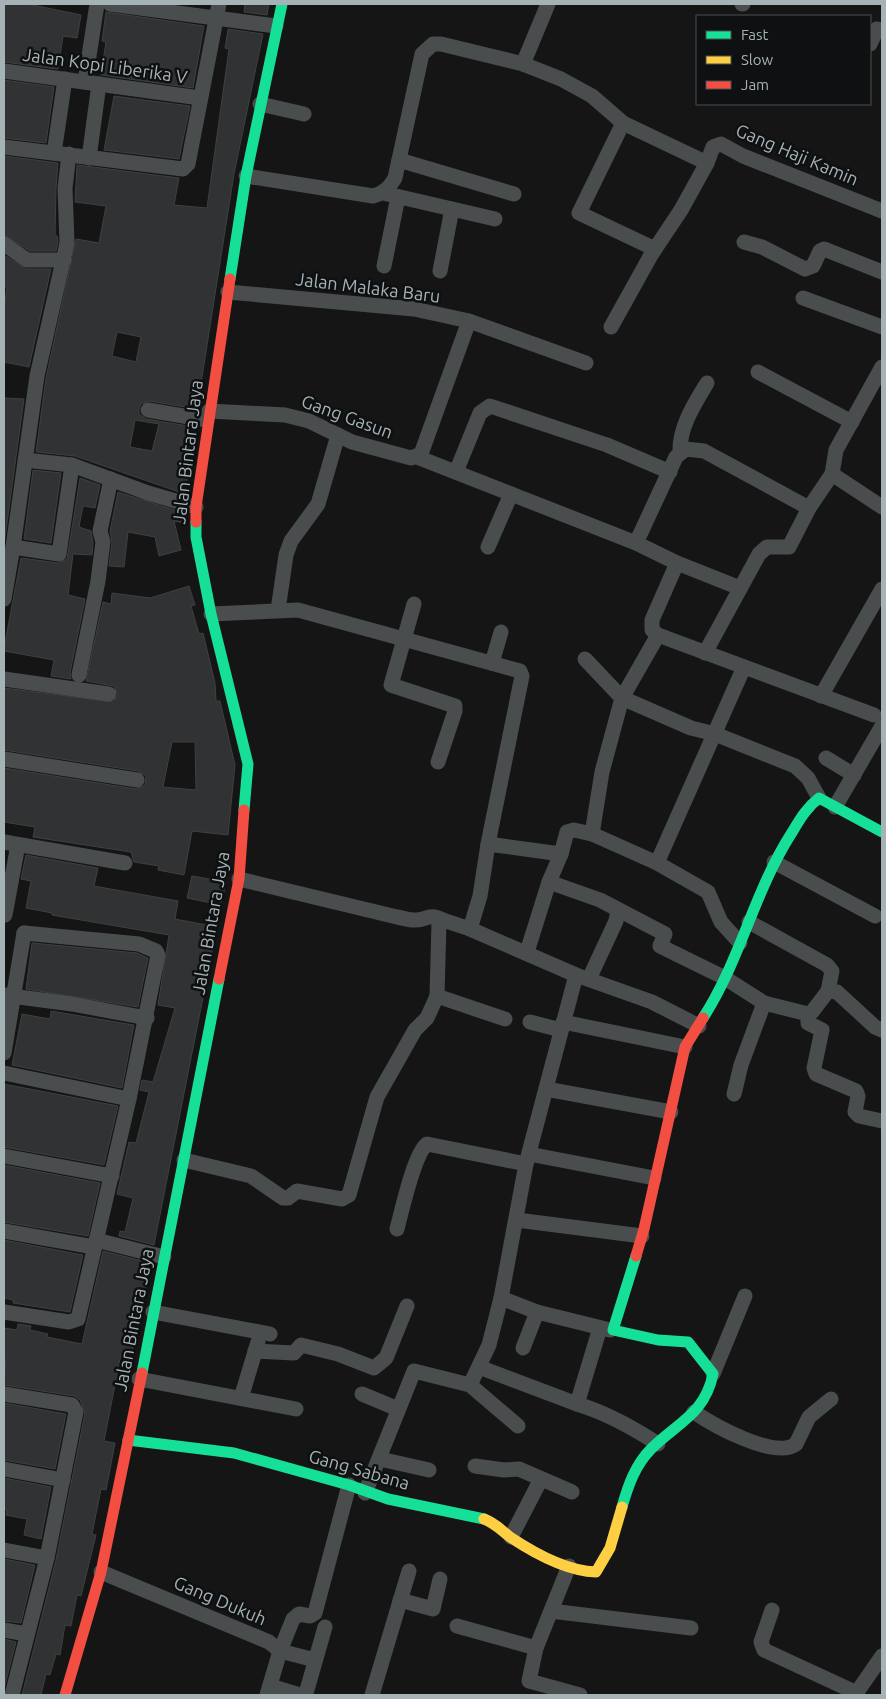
<svg xmlns="http://www.w3.org/2000/svg" width="886" height="1699" viewBox="0 0 886 1699" font-family="Ubuntu,sans-serif">
  <style>
    .building { fill: #313233; stroke: #3d4141; fill-rule: evenodd }
    .lines { fill: none; stroke-linecap: round; stroke-linejoin: round }
    .street { stroke: #494d4e; stroke-width: 15 }
    .fast { stroke: #16e098; stroke-width: 11 }
    .slow { stroke: #ffcf43; stroke-width: 11 }
    .jam { stroke: #f24e42; stroke-width: 11 }
    .labels { text-anchor: middle; stroke-width: 5; stroke-linejoin: round; paint-order: stroke }
    .street-label { font-size: 18px; fill: #a6b3b6; stroke: #0f1011 }
  </style>
  <rect width="100%" height="100%" fill="#151515"/>
  <g class="building">
    <polygon points="4,4 28,4 81,15 77,38 63,36 58,69 4,62"/>
    <polygon points="245,4 269,4 267,15 244,12"/>
    <polygon points="106,12 204,26 193,88 101,75 106,42 102,41"/>
    <path d="M228 29 263 34 234 174 197 409 149 401 141 404 139 409V414L146 419 194 427 185 494 75 456 36 452 46 378 76 239 99 243 106 206 75 202 77 165 179 178 174 205 207 208 229 49 225 48ZM117 332 141 337 136 362 112 356ZM135 420 159 424 152 451 130 447Z"/>
    <polygon points="4,80 54,87 46,143 4,138"/>
    <polygon points="114,96 190,106 179,159 104,150"/>
    <polygon points="4,156 58,163 56,188 55,235 57,236 58,242 56,251 30,251 4,235"/>
    <polygon points="4,255 26,269 51,269 29,367 4,362 4,308 7,287 4,287"/>
    <polygon points="4,398 24,399 4,545"/>
    <polygon points="33,470 61,473 51,543 24,539"/>
    <polygon points="80,478 100,485 95,508 83,506 79,527 91,531 93,543 92,555 73,554 68,595 85,599 70,673 71,679 51,676 54,660 4,651 4,648 21,558 58,563 67,559"/>
    <polygon points="118,492 184,513 184,523 174,521 181,550 159,556 155,537 128,532 124,567 109,566 112,543 110,531"/>
    <path d="M189 586 195 605 191 606 199 634 203 633 215 683 216 701H220L235 765 228 835 192 831 184 875 158 870 159 866 134 862 131 852 33 837 35 827 4 822V768L136 789 145 785 146 776 138 771 4 750V688L113 702 118 695 114 686 86 681 103 602 111 604 112 593 150 598ZM172 742H195L196 790 163 787Z"/>
    <polygon points="26,855 98,868 94,886 178,901 175,919 217,927 154,1245 119,1236 120,1231 125,1232 133,1198 117,1194 129,1142 136,1143 149,1092 140,1090 142,1080 153,1082 175,1008 158,1005 169,935 52,915 52,913 26,908 31,881 21,879"/>
    <polygon points="192,876 226,882 221,905 187,898"/>
    <polygon points="32,943 137,953 148,958 138,1007 26,989"/>
    <polygon points="51,1011 134,1025 122,1088 12,1065 22,1014 50,1019"/>
    <polygon points="4,1084 118,1106 104,1165 4,1147"/>
    <polygon points="4,1165 100,1183 88,1236 4,1222"/>
    <polygon points="4,1240 83,1255 70,1312 13,1303 13,1300 4,1298"/>
    <polygon points="103,1251 151,1263 131,1357 121,1354 104,1441 115,1443 106,1490 101,1489 92,1534 96,1535 81,1596 77,1595 71,1626 65,1625 60,1655 56,1654 50,1675 46,1674 41,1695 22,1695 56,1560 85,1413 80,1400 74,1396 4,1385 6,1357 4,1356 4,1328 17,1330 18,1324 31,1326 30,1330 48,1334 47,1337 82,1344"/>
    <polygon points="4,1403 66,1414 55,1469 4,1460"/>
    <polygon points="4,1478 51,1487 41,1539 24,1535 27,1519 6,1515 7,1510 4,1510"/>
    <polygon points="4,1559 35,1565 21,1623 4,1621"/>
    <polygon points="4,1639 16,1642 4,1689"/>
  </g>
  <g class="lines">
    <g class="street">
      <polyline points="110,4 276,26"/>
      <polyline points="742,4 743,4"/>
      <polyline points="870,44 877,29 882,30"/>
      <polyline points="523,64 548,4"/>
      <polyline points="4,71 200,98"/>
      <polyline points="85,82 97,4"/>
      <polyline points="260,104 304,114"/>
      <polyline points="623,123 579,213 655,249"/>
      <polyline points="4,147 183,169 188,164 219,4"/>
      <polyline points="54,153 65,79"/>
      <polyline points="89,158 99,84"/>
      <polyline points="399,160 514,194"/>
      <path d="M246 176 373 196C384 193 389 188 395 178L422 54 433 44H441L523 64 561 79 592 96 623 123 707 163 713 147 721 144 743 156 882 211"/>
      <polyline points="383,193 495,219"/>
      <polyline points="744,242 762,247 805,269 813,266 820,251 824,249 882,272"/>
      <polyline points="4,244 27,260 64,260"/>
      <polyline points="384,266 398,197"/>
      <polyline points="440,271 452,209"/>
      <polyline points="228,292 414,309 469,321 586,363"/>
      <polyline points="803,298 882,327"/>
      <polyline points="611,327 651,255 681,210 707,163"/>
      <polyline points="882,367 836,450 832,474 882,507"/>
      <polyline points="758,372 852,422"/>
      <polyline points="148,410 207,420"/>
      <polyline points="209,411 285,415 309,421 352,442 411,458 421,454 469,321"/>
      <path d="M680 452C679 427 695 403 707 383"/>
      <polyline points="417,457 636,543 677,563 740,588"/>
      <polyline points="25,460 72,465 148,493 196,507"/>
      <polyline points="456,472 480,413 490,406 607,445 670,472"/>
      <polyline points="636,543 676,457 686,449 704,451 809,508 832,474"/>
      <polyline points="13,547 59,554 72,465"/>
      <polyline points="488,547 511,494"/>
      <polyline points="677,563 652,620 652,630 658,635 874,715"/>
      <polyline points="4,599 13,547 37,376 67,243 65,188 69,154"/>
      <polyline points="414,604 391,685 455,706 455,711 438,762"/>
      <polyline points="278,610 286,555 291,541 318,504 338,435"/>
      <polyline points="211,614 298,610 520,671 522,676 488,844 480,896 470,929 576,975 652,1002 699,1026"/>
      <polyline points="705,653 759,554 767,547 789,547 809,508"/>
      <polyline points="585,659 622,698 658,635"/>
      <polyline points="492,663 501,632"/>
      <polyline points="79,675 98,581 103,542 100,531 111,479"/>
      <polyline points="4,679 109,694"/>
      <polyline points="821,696 882,589"/>
      <polyline points="826,758 854,775"/>
      <polyline points="4,759 137,780"/>
      <polyline points="835,807 882,726"/>
      <polyline points="4,842 125,863"/>
      <polyline points="488,844 561,854"/>
      <polyline points="774,862 875,916"/>
      <polyline points="657,863 744,667"/>
      <path d="M239 879 397 917C403 918 409 920 414 920 427 921 427 912 443 920"/>
      <polyline points="549,882 600,900 665,934 660,946 725,978 764,1003 741,1065 734,1094"/>
      <polyline points="5,915 18,845"/>
      <polyline points="749,922 827,965 832,971 828,991 812,1012 808,1014 764,1003"/>
      <polyline points="740,943 721,922 708,892 657,863 592,834 602,772 622,698 691,728 715,734 795,766 808,778 819,798"/>
      <polyline points="527,952 549,882 561,854 567,832 574,830 592,834"/>
      <polyline points="589,979 616,921 618,910"/>
      <polyline points="828,991 837,992 875,1027 882,1030"/>
      <polyline points="4,995 72,1004 147,1018"/>
      <polyline points="437,996 505,1019"/>
      <polyline points="808,1014 808,1023 822,1030 814,1068 816,1074 856,1091 858,1096 855,1112 859,1116 882,1121"/>
      <polyline points="530,1022 561,1030"/>
      <polyline points="563,1022 685,1047"/>
      <polyline points="4,1053 24,933"/>
      <polyline points="4,1073 129,1099"/>
      <polyline points="546,1089 671,1112"/>
      <polyline points="529,1154 654,1178"/>
      <polyline points="4,1156 112,1176"/>
      <polyline points="184,1160 251,1176 283,1198 288,1198 297,1191 342,1199 349,1195 377,1097 415,1030 427,1018 437,996 439,922 443,920 470,929"/>
      <polyline points="517,1220 642,1236"/>
      <path d="M397 1229C402 1210 414 1154 427 1144L526 1164"/>
      <polyline points="4,1231 94,1247"/>
      <polyline points="96,1240 164,1257"/>
      <polyline points="501,1298 537,1312 610,1330"/>
      <polyline points="4,1312 69,1322 78,1319 129,1099 158,955 156,951 139,944 24,933"/>
      <polyline points="153,1312 270,1334"/>
      <path d="M600 1328 577 1404C607 1413 632 1427 658 1444"/>
      <polyline points="523,1348 537,1312"/>
      <polyline points="255,1351 294,1353 301,1345 338,1354 374,1368 386,1358 407,1306"/>
      <polyline points="479,1367 577,1404"/>
      <polyline points="713,1374 745,1296"/>
      <polyline points="139,1379 296,1409"/>
      <polyline points="470,1385 489,1345 501,1298 526,1164 576,975"/>
      <polyline points="4,1394 72,1405 76,1412 47,1558 12,1695"/>
      <polyline points="362,1394 398,1409"/>
      <polyline points="241,1398 258,1342"/>
      <path d="M694 1412C713 1425 775 1460 796 1444L809 1417 831 1399"/>
      <polyline points="380,1459 429,1470"/>
      <polyline points="475,1466 504,1470 519,1469 572,1492"/>
      <polyline points="4,1469 63,1480"/>
      <polyline points="365,1493 414,1371 470,1385 518,1426"/>
      <polyline points="511,1537 541,1479"/>
      <polyline points="4,1550 47,1558"/>
      <polyline points="569,1566 536,1648 529,1681 580,1695"/>
      <polyline points="101,1572 269,1642 280,1651 267,1695"/>
      <polyline points="400,1600 433,1609 440,1579"/>
      <polyline points="772,1610 761,1642 764,1650 857,1693"/>
      <polyline points="551,1611 691,1628"/>
      <polyline points="457,1626 536,1648"/>
      <polyline points="4,1630 27,1634"/>
      <polyline points="315,1660 280,1651 293,1619 299,1614 310,1616 315,1613 349,1485"/>
      <polyline points="270,1686 300,1695"/>
      <polyline points="307,1690 325,1627"/>
      <polyline points="372,1695 409,1571"/>
      <polyline points="855,1695 882,1656"/>
    </g>
    <g class="fast">
      <polyline points="230,279 246,176 282,4"/>
      <polyline points="196,522 196,537 211,614 248,764 244,810"/>
      <path d="M703 1018C740 961 754 892 791 834 799 821 806 808 819 798L882 832"/>
      <polyline points="142,1373 219,979"/>
      <polyline points="128,1440 234,1453 349,1485 388,1499 484,1519"/>
      <path d="M622 1507C628 1486 635 1465 651 1449 677 1423 705 1414 713 1374L688 1342 658 1340 613 1330 636 1256"/>
    </g>
    <path class="slow" d="M484 1519C495 1523 501 1530 510 1537 534 1553 567 1571 596 1572L610 1548 622 1507"/>
    <g class="jam">
      <polyline points="196,522 196,507 230,279"/>
      <polyline points="219,979 239,879 244,810"/>
      <polyline points="636,1256 644,1229 685,1047 703,1018"/>
      <polyline points="65,1695 101,1572 142,1373"/>
    </g>
  </g>
  <g class="labels">
    <g class="street-label">
      <text transform="translate(105 66) rotate(8)" y="6">Jalan Kopi Liberika V</text>
      <text transform="translate(797 155) rotate(23)" y="6">Gang Haji Kamin</text>
      <text transform="translate(368 288) rotate(7)" y="6">Jalan Malaka Baru</text>
      <text transform="translate(347 417) rotate(20)" y="6">Gang Gasun</text>
      <text transform="translate(188 452) rotate(-83)" y="6">Jalan Bintara Jaya</text>
      <text transform="translate(211 923) rotate(-80)" y="6">Jalan Bintara Jaya</text>
      <text transform="translate(134 1320) rotate(-79)" y="6">Jalan Bintara Jaya</text>
      <text transform="translate(359 1470) rotate(16)" y="6">Gang Sabana</text>
      <text transform="translate(220 1601) rotate(23)" y="6">Gang Dukuh</text>
    </g>
  </g>
  <rect width="886" height="1699" fill="none" stroke="#a6b3b6" stroke-width="10"/>
  <rect x="696" y="15" width="175" height="90" fill="#0f1011" stroke="#4b5153"/>
  <rect x="706" y="31" width="25" height="8" fill="#16e098" stroke="#4b5153"/>
  <text x="741" y="40" font-size="15" fill="#a6b3b6">Fast</text>
  <rect x="706" y="56" width="25" height="8" fill="#ffcf43" stroke="#4b5153"/>
  <text x="741" y="65" font-size="15" fill="#a6b3b6">Slow</text>
  <rect x="706" y="81" width="25" height="8" fill="#f24e42" stroke="#4b5153"/>
  <text x="741" y="90" font-size="15" fill="#a6b3b6">Jam</text>
</svg>
